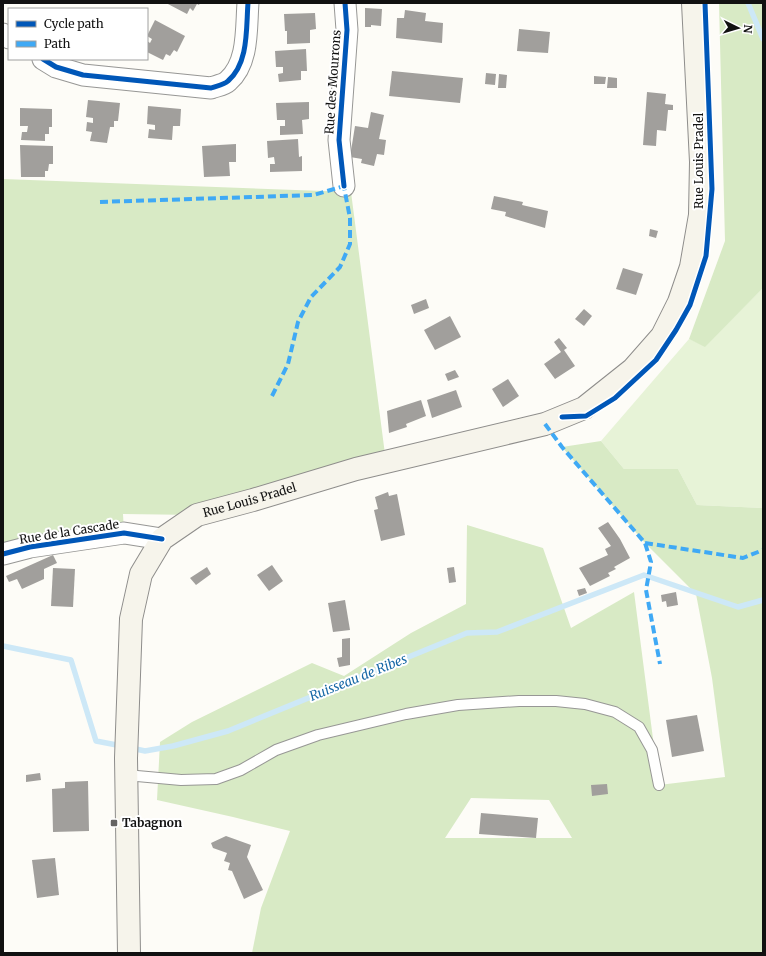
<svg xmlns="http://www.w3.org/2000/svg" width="766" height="956" viewBox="0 0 766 956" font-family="Merriweather,serif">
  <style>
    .green { fill: #e7f3d7 }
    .forest { fill: #d8eac5; fill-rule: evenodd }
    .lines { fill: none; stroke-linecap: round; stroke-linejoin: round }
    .stream { stroke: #cde8f7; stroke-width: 5.5 }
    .building { fill: #a19f9c }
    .lane-casing { stroke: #979795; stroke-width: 12 }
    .street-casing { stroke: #979795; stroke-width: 23 }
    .secondary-casing { stroke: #8e8d8b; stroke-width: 24 }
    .lane { stroke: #fffffe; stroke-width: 10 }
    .street { stroke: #fffffe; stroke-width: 21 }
    .secondary { stroke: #f6f4eb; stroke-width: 22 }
    .quiet { stroke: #3fa9f5; stroke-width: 4; stroke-dasharray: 8 4; stroke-linecap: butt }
    .cycleway-casing { stroke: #fff; stroke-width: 8 }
    .cycleway { stroke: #0057b8; stroke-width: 5 }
    .poi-dot { fill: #646362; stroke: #fff; stroke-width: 1.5 }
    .labels { text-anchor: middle; stroke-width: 4; stroke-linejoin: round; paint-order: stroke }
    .street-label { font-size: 12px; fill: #111; stroke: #fff }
    .poi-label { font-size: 12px; font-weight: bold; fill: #111; stroke: #fff; text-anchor: start }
    .water-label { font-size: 13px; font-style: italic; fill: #1768a6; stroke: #fff }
  </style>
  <rect width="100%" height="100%" fill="#fdfcf7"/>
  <polygon class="green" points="763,288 763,508 697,505 678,469 624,469 601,441 689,339 705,346"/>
  <g class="forest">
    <polygon points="719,3 763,3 763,288 705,347 689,339 725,241"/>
    <polygon points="3,179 351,192 386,462 197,515 123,514 124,533 3,554"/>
    <path d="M601 441 624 469H678L697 505 763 508V953H252L261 908 290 831 233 817 157 800 160 742 192 722 312 663 344 676 411 633 466 604 467 525 543 548 571 628 634 592 659 785 725 777 712 678 696 594 645 543 562 447ZM471 798 549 800 572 838H445Z"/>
  </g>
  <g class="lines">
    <g class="stream">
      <polyline points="748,3 763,39"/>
      <polyline points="3,646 71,660 96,741 122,746"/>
      <polyline points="131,748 145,751 173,746 228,731 467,633 497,632 644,575 738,607 763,600"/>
    </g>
  </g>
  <g class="building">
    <polygon points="166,3 200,3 199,5 197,4 193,11 190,8 187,14"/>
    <polygon points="365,8 382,9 381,26 371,25 371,27 365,27"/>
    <polygon points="405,10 426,13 425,21 443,23 442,43 396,38 397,18 404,18"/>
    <polygon points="315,13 316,29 310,30 310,43 287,44 287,31 285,31 284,14"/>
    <polygon points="155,20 185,36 177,52 174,50 170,56 166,54 163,60 147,52 147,41 150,43 152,39 147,36"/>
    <polygon points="519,29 550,32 548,53 517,51"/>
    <polygon points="306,49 307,71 301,71 301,80 279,82 278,74 283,73 283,67 276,67 275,51"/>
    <polygon points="392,71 463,78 460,103 389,96"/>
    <polygon points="486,73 496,74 495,85 485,84"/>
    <polygon points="499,74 507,75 506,88 498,88"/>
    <polygon points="594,76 606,77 605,84 594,84"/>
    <polygon points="608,77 617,78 617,88 607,88"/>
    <polygon points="647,92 666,94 665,104 673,105 673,110 668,110 666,131 657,130 656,146 643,145"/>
    <polygon points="88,100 120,103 118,121 114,121 114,127 110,127 107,143 90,141 92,132 86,131 87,122 93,123 93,118 86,117"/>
    <polygon points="309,102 309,119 302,120 303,134 280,135 280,126 285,126 285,120 277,120 276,103"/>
    <polygon points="148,106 181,109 180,126 173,126 172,140 148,138 149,129 155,130 155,125 147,124"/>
    <polygon points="20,108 52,109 52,127 49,127 49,134 45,134 45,141 21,140 22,132 27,132 28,126 20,126"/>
    <polygon points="371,112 384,115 379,139 386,140 384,155 377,154 374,166 361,163 362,159 350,157 355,126 368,128"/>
    <polygon points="298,139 299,157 302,156 302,171 270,172 270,164 275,164 274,157 268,158 267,141"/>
    <polygon points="236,144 236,162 229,162 230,176 204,177 202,146"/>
    <polygon points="20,145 53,146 53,164 49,164 48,171 45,171 45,177 21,177"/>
    <polygon points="494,196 523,202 522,205 548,211 545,228 505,216 506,212 491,209"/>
    <polygon points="650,229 658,231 656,238 649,236"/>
    <polygon points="623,268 643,274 636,295 616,289"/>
    <polygon points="426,299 429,308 414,314 411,305"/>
    <polygon points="584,309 592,316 584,326 575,319"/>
    <polygon points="450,316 461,337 435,350 424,330"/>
    <polygon points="559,338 567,348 564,350 575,366 555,379 544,364 561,352 554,342"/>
    <polygon points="455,370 459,377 448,381 445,374"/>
    <polygon points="508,379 519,396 503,407 492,389"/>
    <polygon points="456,390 462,407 432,418 427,400"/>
    <polygon points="421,400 426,416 406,424 407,427 389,433 387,411"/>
    <polygon points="388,492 389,496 397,494 405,535 381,541 374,510 378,509 375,497"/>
    <polygon points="608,522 620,539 630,558 614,567 616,569 608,573 610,576 590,586 579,568 608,555 605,549 611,546 598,528"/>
    <polygon points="53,555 57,563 44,569 44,579 22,589 17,579 9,582 6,576"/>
    <polygon points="272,565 283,581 269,591 257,575"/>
    <polygon points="207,567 211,574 196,585 190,578"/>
    <polygon points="454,567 456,582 449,583 447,568"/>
    <polygon points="53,568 75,569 73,607 51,606"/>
    <polygon points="585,588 587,593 579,596 577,590"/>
    <polygon points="676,592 678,605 667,607 666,601 662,602 661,595"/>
    <polygon points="345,600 350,630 333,632 328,603"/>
    <polygon points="350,638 350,665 339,667 337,658 342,657 342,639"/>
    <polygon points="697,715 704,751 672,757 666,720"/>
    <polygon points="40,773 41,780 26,782 26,775"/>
    <polygon points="88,781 89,831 53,832 52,789 65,788 65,782"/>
    <polygon points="607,784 608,794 592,796 591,785"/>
    <polygon points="481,813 538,818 536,838 479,834"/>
    <polygon points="226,836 251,845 247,857 263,890 244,899 232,871 228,870 230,863 224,861 227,853 213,848 211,843"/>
    <polygon points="55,858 59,895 37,898 32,860"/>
  </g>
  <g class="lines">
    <g class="lane-casing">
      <polyline id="lane" points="126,775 181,780 216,779 241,770 276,750 318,735 406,714 458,705 519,701 556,701 585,704 615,712 639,727 652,750 659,785"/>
    </g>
    <g class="street-casing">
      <g id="street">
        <polyline points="3,34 9,38"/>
        <path d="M43 59 56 67 83 75 211 88C216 86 224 85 228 81 249 63 246 28 248 3"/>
        <polyline points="344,186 339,140 347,30 345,3"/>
        <polyline points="3,554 30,547 124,533 162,539"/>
      </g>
    </g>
    <g class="secondary-casing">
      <g id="secondary">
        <path id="s1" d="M129 953 126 758 131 619 141 574 162 539 197 515 253 500 356 469 545 424 584 408 633 369 662 336 679 302 691 267 700 215 701 162 693 3"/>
      </g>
    </g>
    <use href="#lane" class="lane"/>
    <use href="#street" class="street"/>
    <use href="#secondary" class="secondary"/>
    <g class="quiet">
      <polyline points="100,202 314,195 344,186"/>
      <polyline points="272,396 288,364 298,322 311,297 340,267 350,244 350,218 343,182"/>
      <polyline points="545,424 562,447 645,543 651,562 646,590 660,664"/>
      <polyline points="645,543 743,558 763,550"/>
    </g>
    <g class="cycleway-casing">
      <g id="cycleway">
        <path d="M43 59 56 67 83 75 211 88C216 86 224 85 228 81 249 63 246 28 248 3"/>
        <polyline points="344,186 339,140 347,30 345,3"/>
        <polyline points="562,417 586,416 615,398 656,360 676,330 690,305 706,256 712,189 705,3"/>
        <polyline points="3,554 30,547 124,533 162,539"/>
      </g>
    </g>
    <use href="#cycleway" class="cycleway"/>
  </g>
  <rect class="poi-dot" x="110" y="819" width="8" height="8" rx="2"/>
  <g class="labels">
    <g class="street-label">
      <text transform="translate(333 82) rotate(-86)" y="4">Rue des Mourrons</text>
      <text transform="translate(699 161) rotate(-90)" y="4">Rue Louis Pradel</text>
      <text dy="4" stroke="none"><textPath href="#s1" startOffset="518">Rue Louis Pradel</textPath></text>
      <text transform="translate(69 532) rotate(-9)" y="4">Rue de la Cascade</text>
    </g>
    <g class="poi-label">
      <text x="122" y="827">Tabagnon</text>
    </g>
    <g class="water-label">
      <text transform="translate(358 677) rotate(-22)" y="5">Ruisseau de Ribes</text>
    </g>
  </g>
  <rect width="766" height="956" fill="none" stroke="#111111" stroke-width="8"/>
  <rect x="8" y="8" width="140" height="52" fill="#ffffff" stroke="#a0a0a0"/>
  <rect x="16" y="21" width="20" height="6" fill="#0057b8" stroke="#a0a0a0"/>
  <text x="44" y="28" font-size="12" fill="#111111">Cycle path</text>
  <rect x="16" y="41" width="20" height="6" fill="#3fa9f5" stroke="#a0a0a0"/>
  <text x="44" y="48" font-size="12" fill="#111111">Path</text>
  <g transform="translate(738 28) rotate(95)" stroke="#ffffff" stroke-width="3" paint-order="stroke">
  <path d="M0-3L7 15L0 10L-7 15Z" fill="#111111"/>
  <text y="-6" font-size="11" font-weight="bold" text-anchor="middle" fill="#111111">N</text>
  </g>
</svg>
